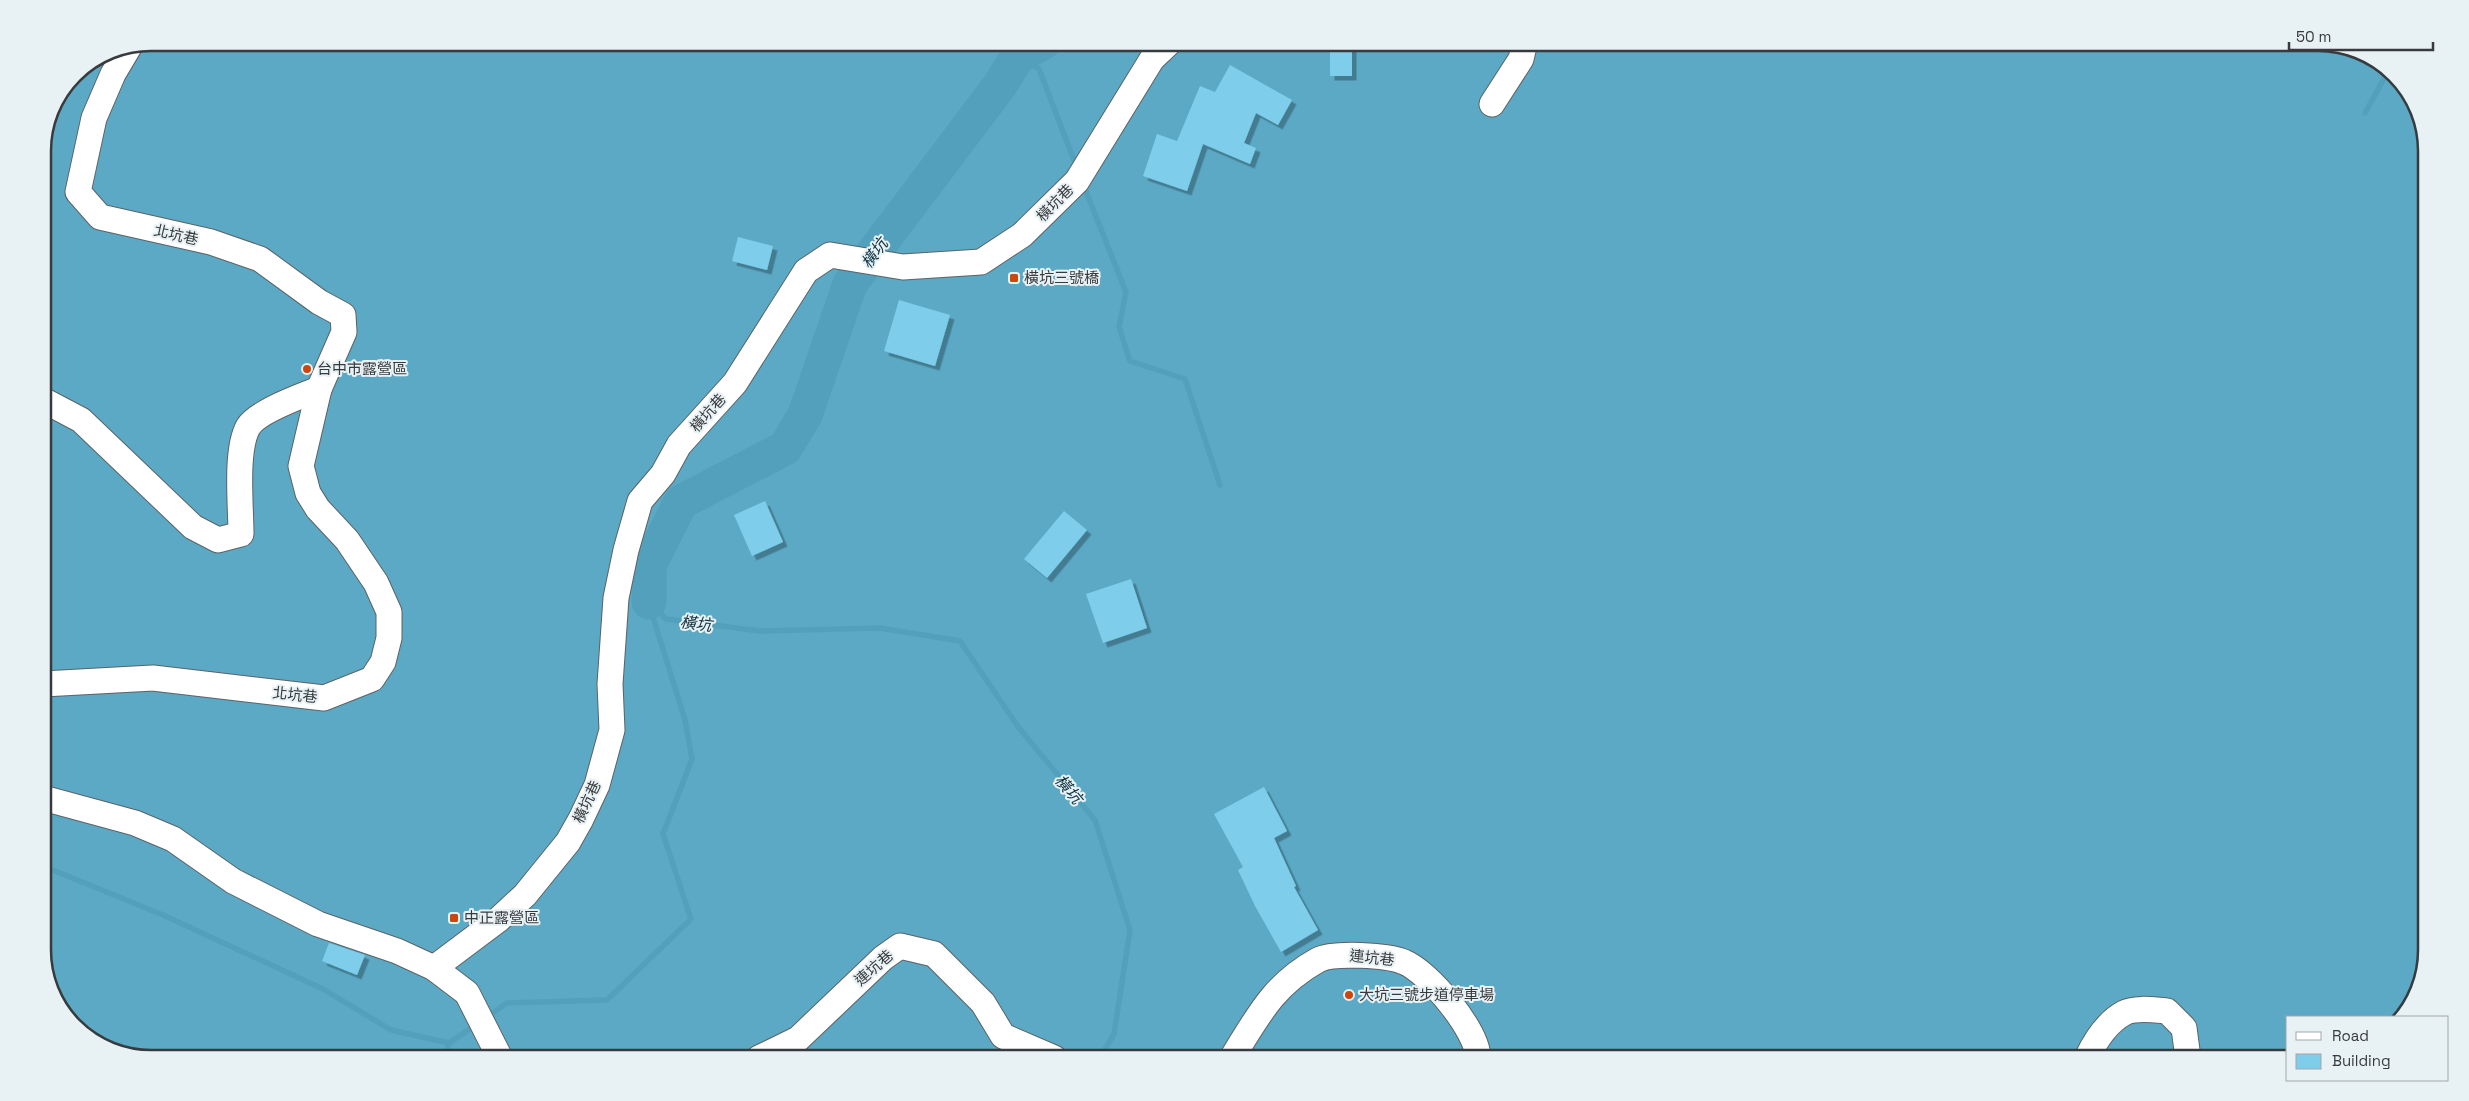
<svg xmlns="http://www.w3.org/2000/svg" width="2469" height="1101" viewBox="0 0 2469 1101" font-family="'Space Grotesk','Noto Sans TC',sans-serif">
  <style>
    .forest { fill: #5ba9c5 }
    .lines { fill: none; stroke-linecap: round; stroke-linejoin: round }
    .stream { stroke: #52a0bc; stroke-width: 5.5 }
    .river { stroke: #52a0bc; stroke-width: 35 }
    .building { fill: #7ecdea; filter: url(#shadow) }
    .minor-casing { stroke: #5b6366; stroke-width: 27 }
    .minor { stroke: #fff; stroke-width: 25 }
    .poi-dot { fill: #cc460e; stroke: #e8f1f4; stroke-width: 2 }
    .labels { text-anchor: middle; stroke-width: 4; stroke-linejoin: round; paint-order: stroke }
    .street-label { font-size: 15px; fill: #383b3d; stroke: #e8f1f4 }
    .poi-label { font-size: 15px; fill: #383b3d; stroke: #e8f1f4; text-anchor: start }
    .water-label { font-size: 16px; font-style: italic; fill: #0d323f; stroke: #e8f1f4 }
    .rim { fill: none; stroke: #383b3d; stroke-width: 2.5 }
  </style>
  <defs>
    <filter id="shadow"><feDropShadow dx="4.5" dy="4.5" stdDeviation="0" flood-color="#0004"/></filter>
  </defs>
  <rect width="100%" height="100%" fill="#dbe3e7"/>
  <polygon class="forest" points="151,42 2318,42 2360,51 2408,91 2426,144 2426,950 2418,992 2397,1017 2288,1017 2288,1058 151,1058 109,1050 65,1016 43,957 43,144 51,109 75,74 110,51"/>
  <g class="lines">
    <g class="stream">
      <polyline points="1018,56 1039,69 1077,168"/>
      <polyline points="2365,113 2387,73"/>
      <polyline points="1083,184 1126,292 1119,327 1130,361 1185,379 1220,485"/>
      <polyline points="649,602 666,619 760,631 880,628 960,641 1019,728 1095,820 1130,930 1114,1034 1100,1058"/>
      <polyline points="43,866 163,915 323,989 391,1030 449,1043"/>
      <polyline points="487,1017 507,1003 607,1000 691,919 663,834 692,759 685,720 649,604"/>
      <polyline points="445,1058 449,1043 477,1024"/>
    </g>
    <polyline class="river" points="649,602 649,565 681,502 785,448 805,415 850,284 1000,85 1018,56 1044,42"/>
  </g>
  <g class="building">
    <rect x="1330" y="42" width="22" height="34"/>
    <polygon points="1230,65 1292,100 1278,125 1256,113 1244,143 1256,148 1250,164 1203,144 1187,191 1143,176 1157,134 1177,141 1200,86 1215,92"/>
    <polygon points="738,237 773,246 767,270 732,261"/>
    <polygon points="899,300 950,315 935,366 884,351"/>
    <polygon points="765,501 783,542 752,556 734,515"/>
    <polygon points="1064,511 1087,530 1047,578 1024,559"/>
    <polygon points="1131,579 1147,628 1103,643 1086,594"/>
    <polygon points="1264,787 1287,831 1274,838 1296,886 1294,887 1318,930 1281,952 1255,906 1238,870 1243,867 1214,814"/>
    <polygon points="329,943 365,955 357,975 322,961"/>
  </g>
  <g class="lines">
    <g class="minor-casing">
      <g id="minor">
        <polyline points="1492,104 1521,59 1525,42"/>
        <path d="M43 400 81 420 193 527 218 540 241 534C241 506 235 451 248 427 257 412 303 395 319 389"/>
        <polyline points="43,684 153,678 324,698 372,679 383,662 389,638 389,612 376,583 347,540 318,509 308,493 301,466 319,389 344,332 343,315 319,302 260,259 211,242 100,217 78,192 94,118 113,74 129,47"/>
        <polyline points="43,798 135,823 173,839 233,881 318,924 397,951 434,968 467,993 500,1058"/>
        <polyline points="434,968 498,920 525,895 568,842 581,819 597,785 612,730 610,684 616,598 626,550 640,501 663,474 679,445 735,383 806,271 830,255 903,267 981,262 1022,235 1077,181 1152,59 1170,42"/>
        <polyline points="759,1058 798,1039 883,958 900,946 934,954 983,1003 1003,1036 1054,1058"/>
        <path d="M1232 1058C1258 1016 1273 985 1318 960 1333 952 1388 955 1404 962 1429 972 1478 1031 1478 1058"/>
        <path d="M2087 1058C2095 1041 2106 1023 2124 1013 2135 1007 2155 1010 2167 1011L2184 1028 2188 1058"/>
      </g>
    </g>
    <use href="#minor" class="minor"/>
  </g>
  <g class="poi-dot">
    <rect x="1009" y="273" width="10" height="10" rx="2.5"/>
    <circle cx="307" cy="369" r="5"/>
    <rect x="449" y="913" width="10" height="10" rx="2.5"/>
    <circle cx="1349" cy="995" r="5"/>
  </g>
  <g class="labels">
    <g class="street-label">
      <text transform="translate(1055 203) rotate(-45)" y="5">橫坑巷</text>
      <text transform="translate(176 235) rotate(13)" y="5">北坑巷</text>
      <text transform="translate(708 413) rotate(-48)" y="5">橫坑巷</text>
      <text transform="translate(295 695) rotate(6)" y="5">北坑巷</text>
      <text transform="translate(587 802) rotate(-65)" y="5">橫坑巷</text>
      <text transform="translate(1372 958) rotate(6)" y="5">連坑巷</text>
      <text transform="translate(874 968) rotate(-41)" y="5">連坑巷</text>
    </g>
    <g class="poi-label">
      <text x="1024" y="283">橫坑三號橋</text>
      <text x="317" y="374">台中市露營區</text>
      <text x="464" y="923">中正露營區</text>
      <text x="1359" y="1000">大坑三號步道停車場</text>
    </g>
    <g class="water-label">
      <text transform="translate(874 253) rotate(-53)" y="6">橫坑</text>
      <text transform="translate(696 623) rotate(7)" y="6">橫坑</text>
      <text transform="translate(1069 789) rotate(50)" y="6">橫坑</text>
    </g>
  </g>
  <path d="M0 0H2469V1101H0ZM151 51H2318A100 100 0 0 1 2418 151V950A100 100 0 0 1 2318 1050H151A100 100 0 0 1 51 950V151A100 100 0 0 1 151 51Z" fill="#e8f1f4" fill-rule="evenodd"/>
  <path class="rim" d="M151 51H2318A100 100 0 0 1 2418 151V950A100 100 0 0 1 2318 1050H151A100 100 0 0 1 51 950V151A100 100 0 0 1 151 51Z"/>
  <rect x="2286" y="1016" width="162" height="65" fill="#e8f1f4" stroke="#a2a8ab"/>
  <rect x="2296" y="1032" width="25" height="8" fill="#ffffff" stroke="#a2a8ab"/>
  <text x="2332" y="1041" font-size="15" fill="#383b3d">Road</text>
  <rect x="2296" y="1054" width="25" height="15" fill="#7ecdea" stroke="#a2a8ab"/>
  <text x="2332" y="1066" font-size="15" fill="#383b3d">Building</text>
  <path d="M2289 42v8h144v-8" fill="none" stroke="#383b3d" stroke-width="2.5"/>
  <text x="2296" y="42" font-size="15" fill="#383b3d" stroke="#e8f1f4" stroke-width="4" paint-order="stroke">50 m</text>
</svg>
